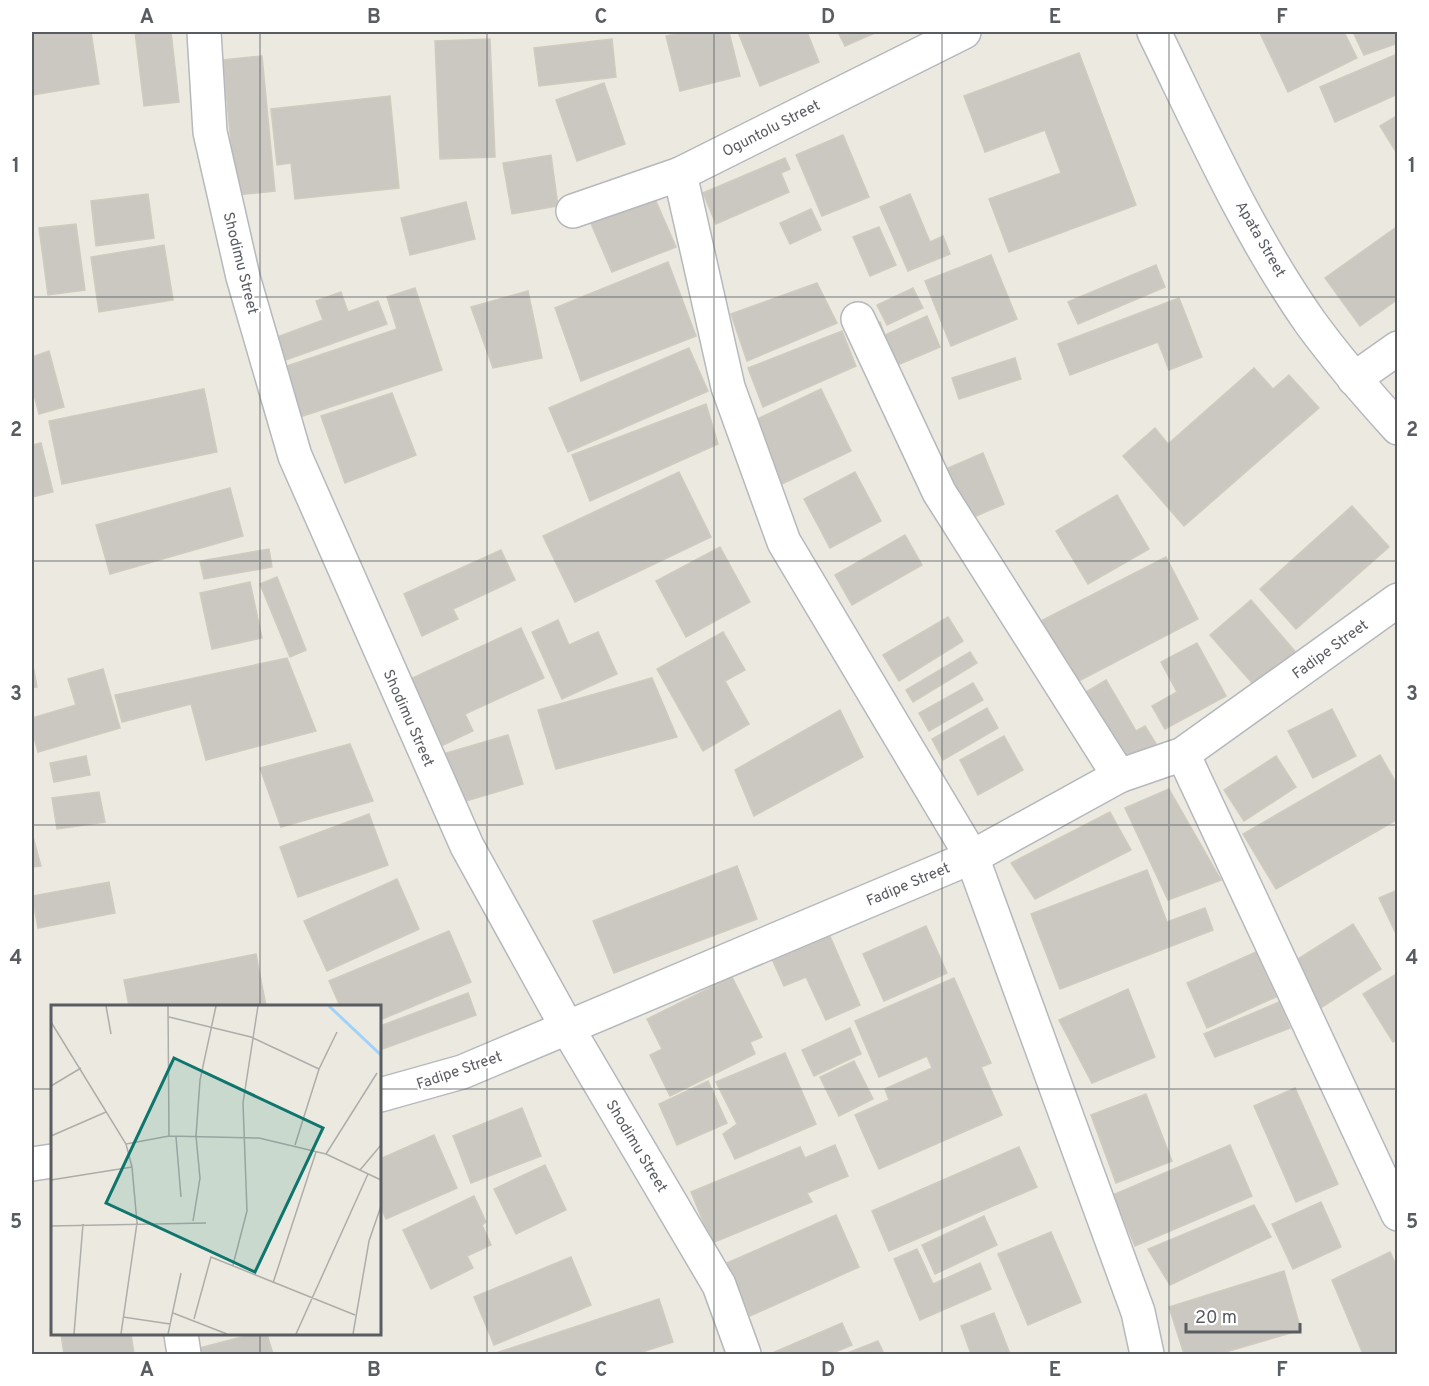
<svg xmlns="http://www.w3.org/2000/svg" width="1429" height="1386" viewBox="0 0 1429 1386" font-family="Overpass,sans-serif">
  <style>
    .building { fill: #cbc8c2; stroke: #d0cbbf; stroke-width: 1.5 }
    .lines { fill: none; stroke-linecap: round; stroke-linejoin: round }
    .minor-casing { stroke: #b6b8bd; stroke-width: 36 }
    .minor { stroke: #fff; stroke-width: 33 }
    .grid { fill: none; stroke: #595c61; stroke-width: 1.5; stroke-opacity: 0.55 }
    .labels { text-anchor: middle; stroke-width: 4.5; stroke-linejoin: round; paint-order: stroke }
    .street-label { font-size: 15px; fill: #595c61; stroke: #fff }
    .inset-river { fill: none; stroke: #a0d2fc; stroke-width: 3 }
    .inset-road { fill: none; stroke: #adada9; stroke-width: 1.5 }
    .view { fill: #0f766e; fill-opacity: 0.15; stroke: #0f766e; stroke-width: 3 }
    .inset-edge { fill: none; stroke: #595c61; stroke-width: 3 }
    .neatline { fill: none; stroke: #595c61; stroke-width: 2 }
    .grid-label { font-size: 20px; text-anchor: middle; font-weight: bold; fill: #595c61 }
  </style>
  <rect width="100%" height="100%" fill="#eceae0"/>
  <g class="building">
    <polygon points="32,32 91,32 99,84 32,95"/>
    <polygon points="135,32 171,32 179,102 144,106"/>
    <polygon points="684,32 729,32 740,76 680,91 666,36"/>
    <polygon points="738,32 807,32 819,62 760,86"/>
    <polygon points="838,32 877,32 845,46"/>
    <polygon points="1266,32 1344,32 1357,58 1288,92 1260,33"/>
    <polygon points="1353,32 1398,32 1398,43 1364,55"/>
    <polygon points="490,39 495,157 440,159 435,41"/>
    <polygon points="612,39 616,77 539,86 534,48"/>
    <polygon points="1079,53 1136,205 1009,252 989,199 1061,173 1045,130 985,152 964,96"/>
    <polygon points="1395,55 1398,60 1398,94 1335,122 1320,87"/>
    <polygon points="262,56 275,191 236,195 223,60"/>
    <polygon points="604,83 625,144 577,161 556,100"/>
    <polygon points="390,96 399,188 295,199 291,163 277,165 271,109"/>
    <polygon points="1398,115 1398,155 1380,126"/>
    <polygon points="843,135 869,197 822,216 796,155"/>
    <polygon points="551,155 558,206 512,214 503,163"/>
    <polygon points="785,158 790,169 781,173 789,192 716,224 703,193"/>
    <polygon points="652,192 676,247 612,272 589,219"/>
    <polygon points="148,194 154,238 96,246 91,201"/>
    <polygon points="910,194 930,242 943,236 950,254 908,271 880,207"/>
    <polygon points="466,202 475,239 410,255 401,218"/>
    <polygon points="811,209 821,230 790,244 780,223"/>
    <polygon points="76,224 85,290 48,295 39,228"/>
    <polygon points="1398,226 1398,299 1360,326 1325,278"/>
    <polygon points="879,227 896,265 870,276 853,237"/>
    <polygon points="164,245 173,300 99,312 91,257"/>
    <polygon points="991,255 1017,319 951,346 925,281"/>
    <polygon points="668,262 696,336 581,381 555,308"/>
    <polygon points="1156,265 1165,287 1078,324 1068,302"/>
    <polygon points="817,283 837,323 747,361 731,314"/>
    <polygon points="415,288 442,370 300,417 284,367 397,329 387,297"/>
    <polygon points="913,288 923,308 887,325 877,305"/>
    <polygon points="528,291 542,358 493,368 471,307"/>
    <polygon points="341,292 348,312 378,301 387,324 280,362 272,339 323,320 316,301"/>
    <polygon points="1179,298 1202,357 1169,370 1158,342 1070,375 1058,344"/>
    <polygon points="927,316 940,347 888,369 870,327 880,322 885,335"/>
    <polygon points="842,331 856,366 763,407 748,368"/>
    <polygon points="689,348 708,391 568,452 549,408"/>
    <polygon points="49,351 64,407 39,414 32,387 32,357"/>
    <polygon points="1015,358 1021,379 959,399 952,378"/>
    <polygon points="1254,368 1273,389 1289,375 1319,408 1184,526 1123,456 1155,428 1168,444"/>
    <polygon points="204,389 217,452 62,484 49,421"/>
    <polygon points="821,389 851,451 782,484 753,421"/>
    <polygon points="392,393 416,455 345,483 321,416"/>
    <polygon points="706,404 718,444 590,501 572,455"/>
    <polygon points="41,443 53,492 32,497 32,445"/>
    <polygon points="983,453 1004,504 960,523 939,472"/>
    <polygon points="679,472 711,537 575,602 543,536"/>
    <polygon points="855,472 881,521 830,548 804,499"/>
    <polygon points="230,488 243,536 110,574 96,525"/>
    <polygon points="1117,495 1149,549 1088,584 1056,531"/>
    <polygon points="1352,506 1389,547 1296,629 1260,589"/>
    <polygon points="905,535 922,565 852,605 835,575"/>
    <polygon points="720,547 750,602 686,637 656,581"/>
    <polygon points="269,549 272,567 204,579 200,561"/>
    <polygon points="501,550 515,580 453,609 458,619 422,636 404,594"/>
    <polygon points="1166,557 1198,619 1073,684 1029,627"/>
    <polygon points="277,577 306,650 290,657 260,584"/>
    <polygon points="250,582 262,638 212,649 200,593"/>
    <polygon points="1251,600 1299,656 1259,691 1210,635"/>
    <polygon points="948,617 963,641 899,681 883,655"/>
    <polygon points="558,620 569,645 598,632 617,674 562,699 532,632"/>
    <polygon points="521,628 544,678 465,714 473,731 439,747 408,680"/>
    <polygon points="723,632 745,670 725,681 749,724 703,751 657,669"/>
    <polygon points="1197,643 1226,696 1165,729 1152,706 1177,692 1161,662"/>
    <polygon points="970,652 977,663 913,702 906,690"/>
    <polygon points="287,658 316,731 206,760 191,704 122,722 115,695"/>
    <polygon points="32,660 37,687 32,688"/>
    <polygon points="103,669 120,728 38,752 32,730 32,718 76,705 68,679"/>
    <polygon points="652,678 677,737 556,769 538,710"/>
    <polygon points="1106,680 1136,731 1145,726 1158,747 1117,771 1074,699"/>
    <polygon points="973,683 983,700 929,731 919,713"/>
    <polygon points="987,708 998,728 943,760 932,739"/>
    <polygon points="1332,709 1356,756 1313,778 1288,731"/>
    <polygon points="840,710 863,757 754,816 735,770"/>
    <polygon points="508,735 523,784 459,803 443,754"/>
    <polygon points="1004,736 1023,770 978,795 960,760"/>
    <polygon points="350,744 373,801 281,827 260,768"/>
    <polygon points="1380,755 1398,786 1398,819 1276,889 1243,834"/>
    <polygon points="86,756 90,775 54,782 50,763"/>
    <polygon points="1276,756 1296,787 1244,821 1224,790"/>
    <polygon points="1169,789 1221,880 1168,900 1125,808"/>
    <polygon points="99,792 105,822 57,829 52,798"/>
    <polygon points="1110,812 1131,850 1035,899 1011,863"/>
    <polygon points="369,814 388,865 298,897 280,847"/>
    <polygon points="32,833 41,866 32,867"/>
    <polygon points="737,866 757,919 614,973 593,921"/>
    <polygon points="1147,870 1167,922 1205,908 1213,930 1060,989 1031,914"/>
    <polygon points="397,879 419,929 327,971 304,921"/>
    <polygon points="109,882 115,913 38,928 32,896"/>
    <polygon points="1398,890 1398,938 1379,898"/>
    <polygon points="1353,924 1381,969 1316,1011 1287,966"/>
    <polygon points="926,926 947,973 884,1001 863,954"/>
    <polygon points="449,931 471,982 380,1020 380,1006 340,1006 329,981"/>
    <polygon points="829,934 860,1005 826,1020 806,977 784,986 772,959"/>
    <polygon points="1256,952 1276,997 1207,1028 1187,983"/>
    <polygon points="256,954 266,1006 129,1006 124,980"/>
    <polygon points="1398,973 1398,1039 1393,1042 1363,994"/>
    <polygon points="732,977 762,1037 750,1042 755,1054 670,1096 650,1055 662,1049 647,1019"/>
    <polygon points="954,978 991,1063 981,1067 1002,1115 879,1169 855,1115 889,1100 885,1089 932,1068 927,1056 879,1077 855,1021"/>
    <polygon points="1128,989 1155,1057 1092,1083 1059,1020"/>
    <polygon points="468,993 476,1015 380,1050 380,1026"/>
    <polygon points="1279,1002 1290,1028 1215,1057 1204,1034"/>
    <polygon points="850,1028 861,1054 814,1076 802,1050"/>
    <polygon points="785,1053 816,1124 735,1159 723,1134 737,1124 716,1082"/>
    <polygon points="854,1061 873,1099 839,1116 820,1077"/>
    <polygon points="708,1081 727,1123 677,1145 659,1104"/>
    <polygon points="1295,1088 1338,1184 1296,1202 1254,1106"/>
    <polygon points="1146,1094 1172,1161 1116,1183 1091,1115"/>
    <polygon points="522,1108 541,1156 471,1183 453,1136"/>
    <polygon points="434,1135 457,1188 386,1219 380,1204 380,1159"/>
    <polygon points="835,1145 848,1176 807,1193 812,1202 712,1243 691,1192 800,1147 805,1158"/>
    <polygon points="1230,1145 1252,1196 1135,1246 1113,1195"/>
    <polygon points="1019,1147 1037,1187 889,1251 872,1211"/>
    <polygon points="545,1165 566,1210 516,1234 494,1189"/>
    <polygon points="474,1196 486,1222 482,1225 491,1245 467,1256 473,1268 431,1289 403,1230"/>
    <polygon points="1321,1202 1341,1247 1293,1269 1272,1224"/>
    <polygon points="1254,1205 1271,1237 1170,1285 1148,1249"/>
    <polygon points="836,1215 859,1267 750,1316 727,1263"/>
    <polygon points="984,1216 997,1245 935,1274 922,1245"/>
    <polygon points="1051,1232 1081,1302 1028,1325 998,1254"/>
    <polygon points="917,1249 933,1284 980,1263 991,1289 920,1320 894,1259"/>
    <polygon points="1390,1252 1398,1269 1398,1354 1363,1354 1332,1280"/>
    <polygon points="571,1257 591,1305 494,1345 474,1297"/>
    <polygon points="1284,1271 1301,1330 1219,1354 1184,1354 1169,1307"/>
    <polygon points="659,1299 673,1342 636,1354 493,1354"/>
    <polygon points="994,1313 1010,1354 971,1354 961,1326"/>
    <polygon points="842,1323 852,1345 830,1354 770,1354"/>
    <polygon points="61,1334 131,1334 134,1354 64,1354"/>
    <polygon points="253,1334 267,1334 273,1354 200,1354 199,1348"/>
    <polygon points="878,1341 884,1354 845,1354"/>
  </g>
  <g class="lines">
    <g class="minor-casing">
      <g id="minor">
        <polyline points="204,32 210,132 243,277 295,456 467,846 568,1029 719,1285 744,1354"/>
        <path d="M1154 32C1202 130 1247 232 1310 322 1337 359 1367 394 1398 428"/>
        <polyline points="680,174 728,387 784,542 972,857 1138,1312 1147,1354"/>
        <polyline points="573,211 680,174 964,32"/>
        <polyline points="858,319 939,492 1119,776"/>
        <polyline points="1354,379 1398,348"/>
        <polyline points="1183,754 1398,1214"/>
        <polyline points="380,1095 462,1072 972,857 1119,776 1183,754 1398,600"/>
        <polyline points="32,1164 52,1161"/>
        <polyline points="181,1334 184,1354"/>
      </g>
    </g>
    <use href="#minor" class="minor"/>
  </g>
  <path class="grid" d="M260 32V1006M487 32V1354M714 32V1354M942 32V1354M1169 32V1354M32 297H1398M32 561H1398M32 825H1398M32 1089H52M380 1089H1398M260 1334V1354"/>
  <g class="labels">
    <g class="street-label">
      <text transform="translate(771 128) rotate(-27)" y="5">Oguntolu Street</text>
      <text transform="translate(1261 239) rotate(60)" y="5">Apata Street</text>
      <text transform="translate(241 263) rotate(76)" y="5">Shodimu Street</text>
      <text transform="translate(1330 649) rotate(-36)" y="5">Fadipe Street</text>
      <text transform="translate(409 718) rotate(66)" y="5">Shodimu Street</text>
      <text transform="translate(908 884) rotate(-23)" y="5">Fadipe Street</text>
      <text transform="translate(459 1070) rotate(-19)" y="5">Fadipe Street</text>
      <text transform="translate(637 1146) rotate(59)" y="5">Shodimu Street</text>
    </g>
  </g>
  <g transform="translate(51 1005)">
    <rect width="330" height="330" fill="#eceae0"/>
    <path class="inset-river" d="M278 1 330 50"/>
    <path class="inset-road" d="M55 1 60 29M117 1 118 131M118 12 200 32 268 64M0 17 75 139 81 162 86 218 70 329M0 81 30 63M0 131 55 107M125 132 130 192M75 139 118 131 208 133 275 149 330 175M244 140 268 64 286 27M275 149 326 68M309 165 330 140M0 175 81 162M142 216 149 173 145 131 149 75 165 1M0 221 155 218M182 260 196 206 192 98 207 1M222 278 265 147M122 308 176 329M72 312 119 319M143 314 160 252 304 310M23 329 32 219M117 329 130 268M245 329 317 169M302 329 318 236 330 201"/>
    <path class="view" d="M123 53 272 123 204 267 55 198Z"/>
    <rect width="330" height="330" class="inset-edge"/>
  </g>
  <rect width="1429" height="1386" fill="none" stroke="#ffffff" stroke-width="66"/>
  <path d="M1186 1323v9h114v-9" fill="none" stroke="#595c61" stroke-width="3"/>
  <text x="1195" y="1323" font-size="18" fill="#595c61" stroke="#ffffff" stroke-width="4.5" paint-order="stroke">20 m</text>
  <rect x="33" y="33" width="1363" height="1320" class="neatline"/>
  <g class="grid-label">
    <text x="147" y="23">A</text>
    <text x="374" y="23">B</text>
    <text x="601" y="23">C</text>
    <text x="828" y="23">D</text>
    <text x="1055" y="23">E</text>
    <text x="1282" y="23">F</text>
    <text x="16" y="172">1</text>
    <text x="1412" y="172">1</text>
    <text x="16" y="436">2</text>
    <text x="1412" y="436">2</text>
    <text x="16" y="700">3</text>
    <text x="1412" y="700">3</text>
    <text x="16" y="964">4</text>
    <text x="1412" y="964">4</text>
    <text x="16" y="1228">5</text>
    <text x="1412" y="1228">5</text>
    <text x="147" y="1376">A</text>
    <text x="374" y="1376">B</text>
    <text x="601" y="1376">C</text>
    <text x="828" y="1376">D</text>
    <text x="1055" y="1376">E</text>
    <text x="1282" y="1376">F</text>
  </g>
</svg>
